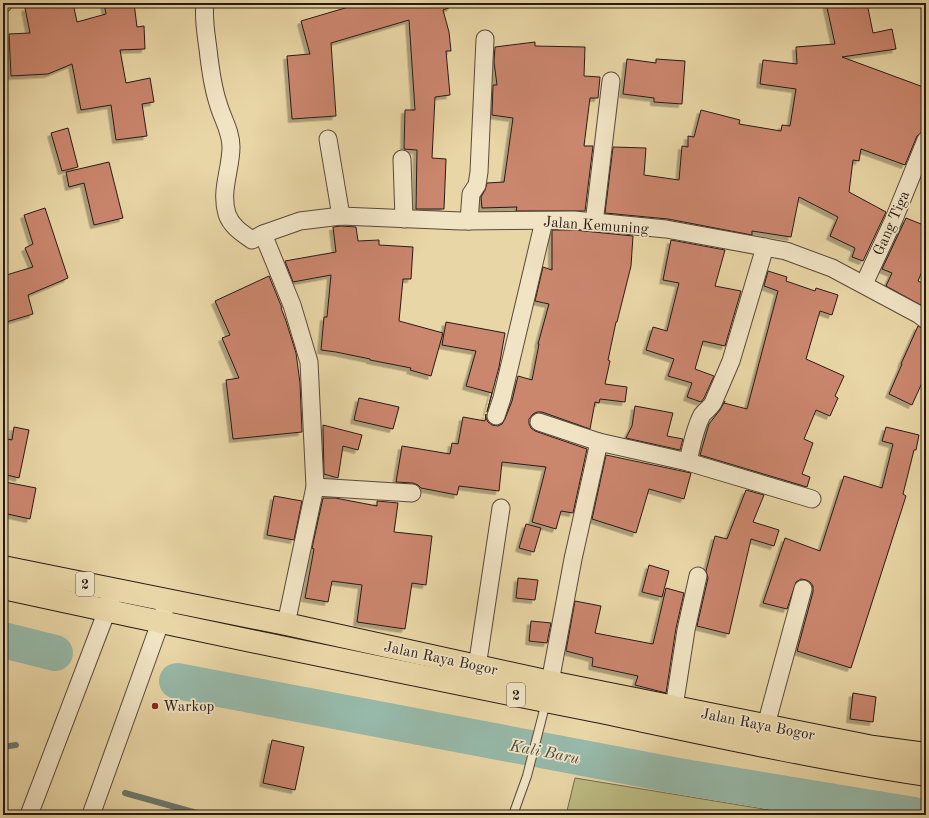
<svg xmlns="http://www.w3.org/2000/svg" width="929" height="818" viewBox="0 0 929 818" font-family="'Old Standard TT',serif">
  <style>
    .green { fill: #bcbc83; stroke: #726b4c }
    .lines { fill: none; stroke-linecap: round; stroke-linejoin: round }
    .stream { stroke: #6a796e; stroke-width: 6 }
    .river { stroke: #97b9a9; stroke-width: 36 }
    .building { fill: #cb866e; stroke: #271a16; filter: url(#shadow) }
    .service-casing { stroke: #58493a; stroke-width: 10 }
    .minor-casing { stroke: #58493a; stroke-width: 19 }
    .trunk-casing { stroke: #271a16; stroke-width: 24 }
    .service { stroke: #f1e4c5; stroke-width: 8 }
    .minor { stroke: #f1e4c5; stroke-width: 17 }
    .trunk { stroke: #e9d6a6; stroke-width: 22 }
    .poi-dot { fill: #8f2418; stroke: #f1e4c5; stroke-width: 1.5 }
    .labels { text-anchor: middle; stroke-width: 3.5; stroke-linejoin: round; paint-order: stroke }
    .shield { fill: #f1e4c5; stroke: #64574a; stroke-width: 1 }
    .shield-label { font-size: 14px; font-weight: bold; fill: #271a16 }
    .street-label { font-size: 15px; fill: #271a16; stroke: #f1e4c5 }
    .poi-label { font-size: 15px; fill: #271a16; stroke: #f1e4c5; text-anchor: start }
    .water-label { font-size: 16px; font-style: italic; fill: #494a42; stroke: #f1e4c5 }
  </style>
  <defs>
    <filter id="shadow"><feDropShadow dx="-3.5" dy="3.5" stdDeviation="0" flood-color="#0004"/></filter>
  </defs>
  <rect width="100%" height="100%" fill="#e9d6a6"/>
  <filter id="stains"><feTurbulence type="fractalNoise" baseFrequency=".005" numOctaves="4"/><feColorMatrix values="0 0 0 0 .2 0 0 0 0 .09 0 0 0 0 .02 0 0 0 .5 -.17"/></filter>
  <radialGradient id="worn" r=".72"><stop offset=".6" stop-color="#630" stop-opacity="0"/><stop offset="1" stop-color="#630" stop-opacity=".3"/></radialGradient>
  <polygon class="green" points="575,778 800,815 566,815"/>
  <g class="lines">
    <g class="stream">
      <polyline points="3,747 16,745"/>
      <polyline points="125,793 204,815"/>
    </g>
    <g class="river">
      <polyline points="3,640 55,653"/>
      <polyline points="177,681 678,776 914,815"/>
    </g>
  </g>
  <g class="building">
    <polygon points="49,3 73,3 77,22 106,14 104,3 134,3 137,27 144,26 145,49 120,50 126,83 150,78 154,102 142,104 147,136 116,140 111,105 81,110 72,64 48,74 11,76 9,34 30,33 25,8"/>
    <polygon points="362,3 451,3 451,7 443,10 449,32 451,51 446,51 450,95 435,97 432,158 446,159 444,209 416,209 417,150 404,149 405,110 415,110 409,20 331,43 336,116 292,119 287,56 310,54 301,21"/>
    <polygon points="826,3 867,3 873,33 892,29 896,49 842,57 926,88 926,121 923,131 917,136 905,165 861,149 859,161 853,160 849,192 886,212 863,261 852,257 855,248 830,236 838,217 799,197 791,237 752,231 752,235 668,219 605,213 613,147 646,148 644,175 679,180 682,146 688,147 688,136 694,137 701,110 740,120 739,124 781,131 782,125 790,126 796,89 760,84 763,60 797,64 796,47 835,44"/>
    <polygon points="535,42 535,46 585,47 584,76 600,77 598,98 590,98 584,146 593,146 585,211 516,211 517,207 482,208 481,197 485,190 487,183 504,182 513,118 492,115 493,85 497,85 494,62 495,47"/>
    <polygon points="627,59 656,63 656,59 685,61 682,104 654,102 654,98 623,94"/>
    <polygon points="68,128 78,167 62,171 51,133"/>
    <polygon points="109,162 123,218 94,225 84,183 69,187 66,172"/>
    <polygon points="45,208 68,278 28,295 33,314 3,323 3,276 33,267 25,248 33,244 24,215"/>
    <polygon points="906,218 926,226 926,262 918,281 926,285 926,308 886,286 892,273 882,269"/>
    <polygon points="341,226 356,227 358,241 379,240 379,245 413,247 411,279 403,279 399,321 443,333 431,376 410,370 411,368 370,360 370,359 336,352 321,350 324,317 327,317 331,275 293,282 285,261 336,252 333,227"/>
    <polygon points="552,230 574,230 633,236 631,266 617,322 616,322 608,360 610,361 605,384 627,387 625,402 600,399 599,403 595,402 590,429 542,412 537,412 533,414 529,419 529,424 531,428 535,431 587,449 573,513 561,511 556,529 532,522 546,467 502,462 499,491 459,486 457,495 421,488 418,485 413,483 396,482 402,446 450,454 452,443 458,444 463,417 485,421 486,414 486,418 488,422 492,425 498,426 502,424 505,419 512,401 518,376 532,380 539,344 538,344 549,304 535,301 543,267 552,270"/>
    <polygon points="671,240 725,250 715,286 741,291 725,346 703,341 695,369 714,376 704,398 701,402 687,397 692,383 668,376 674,359 646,350 653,327 667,331 679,283 663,280"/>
    <polygon points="768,271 787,277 786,281 815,291 816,288 838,295 832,315 820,311 806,359 844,376 835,396 838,398 830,416 816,410 804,439 813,443 802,474 810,477 807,487 700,455 709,424 720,410 725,401 724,403 747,409 778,291 764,286"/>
    <polygon points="269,276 282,308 281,308 286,321 296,353 300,383 302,432 233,439 226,380 239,378 222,338 230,335 215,301"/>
    <polygon points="446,322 505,333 499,367 487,412 492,393 466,386 476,351 442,345"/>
    <polygon points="918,326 926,330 926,374 912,405 889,394 902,364 901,364"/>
    <polygon points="359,398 399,407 393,429 354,420"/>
    <polygon points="635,406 673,413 667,436 683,439 680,450 626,438 632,426"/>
    <polygon points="323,425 362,435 358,450 343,446 338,478 324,474"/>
    <polygon points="14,427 29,430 19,478 3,474 3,438 12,440"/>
    <polygon points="886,427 919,435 916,450 914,450 903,494 906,496 851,668 797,651 813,592 813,586 810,582 806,580 801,579 796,582 787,609 763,603 785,538 820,551 844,476 882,488 893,444 882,441"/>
    <polygon points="606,455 691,473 684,499 649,489 636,533 592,519"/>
    <polygon points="5,482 36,488 30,519 3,513 3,491"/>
    <polygon points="746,490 764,495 753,522 779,530 774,546 751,539 729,634 697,626 708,578 706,571 715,536 727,539"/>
    <polygon points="274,496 302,501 294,540 267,535"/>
    <polygon points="323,498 335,498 377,506 377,501 398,503 394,532 432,536 426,585 412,583 405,629 357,622 362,585 332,581 328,602 305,598 314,549 312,548"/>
    <polygon points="526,524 541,528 534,552 519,548"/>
    <polygon points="649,565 669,571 662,597 642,592"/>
    <polygon points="518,578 538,580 535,600 516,598"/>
    <polygon points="666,588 684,593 676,628 666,693 635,685 638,676 592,666 593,658 566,651 575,601 601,606 595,633 653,644"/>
    <polygon points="531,621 551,623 547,643 529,641"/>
    <polygon points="853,693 876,697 873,722 850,719"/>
    <polygon points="272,740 304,747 295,790 263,783"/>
  </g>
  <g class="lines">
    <g class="service-casing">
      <polyline id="service" points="513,815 527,776 546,702"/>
    </g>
    <g class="minor-casing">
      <g id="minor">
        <path d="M205 3C203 18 206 34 208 49 210 67 212 85 218 103 222 118 231 131 231 147 231 169 220 191 227 214 231 226 242 233 252 240L263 234 300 221 341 216 461 221 574 220 666 229 786 251 832 268 918 314 926 320"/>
        <polyline points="3,4 3,3"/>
        <polyline points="328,139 341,216"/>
        <polyline points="402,159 404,219"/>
        <polyline points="469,221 471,194 477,185 479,172 485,39"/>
        <polyline points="594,223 611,81"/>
        <polyline points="263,234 292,305 309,362 315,487 286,624"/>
        <path d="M765 247 731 361 713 403C710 408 705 411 702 415 695 428 691 447 688 462L812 499"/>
        <polyline points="864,284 894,219 926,140"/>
        <polyline points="496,416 502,398 544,221"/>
        <polyline points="539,422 599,442"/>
        <polyline points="315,487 412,493"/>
        <polyline points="477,667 501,508"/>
        <polyline points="548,693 573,559 599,442 688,462"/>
        <polyline points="674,707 686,630 698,576"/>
        <polyline points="766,725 803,589"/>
        <polyline points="29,815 111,600"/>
        <polyline points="91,815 164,612"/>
      </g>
    </g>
    <g class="trunk-casing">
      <g id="trunk">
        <polyline points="3,567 286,624 550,682 873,747 926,754"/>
        <path d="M3 588C200 631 398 672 596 711 706 734 815 758 926 775"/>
      </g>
    </g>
    <use href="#service" class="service"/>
    <use href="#minor" class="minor"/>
    <use href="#trunk" class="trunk"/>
  </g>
  <circle class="poi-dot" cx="155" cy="706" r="4"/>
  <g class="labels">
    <g class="shield">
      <rect x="76" y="572" width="18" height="24" rx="3"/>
      <rect x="507" y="683" width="18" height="24" rx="3"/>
    </g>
    <g class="shield-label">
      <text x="85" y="589">2</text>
      <text x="516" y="700">2</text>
    </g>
    <g class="street-label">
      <text transform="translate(891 223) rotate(-66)" y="5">Gang Tiga</text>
      <text transform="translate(596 225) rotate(4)" y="5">Jalan Kemuning</text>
      <text transform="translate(441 658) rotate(12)" y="5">Jalan Raya Bogor</text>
      <text transform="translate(758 724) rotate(11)" y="5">Jalan Raya Bogor</text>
    </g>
    <g class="poi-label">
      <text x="163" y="711">Warkop</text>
    </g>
    <g class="water-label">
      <text transform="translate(545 751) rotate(11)" y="6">Kali Baru</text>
    </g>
  </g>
  <rect width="929" height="818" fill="none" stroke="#e9d6a6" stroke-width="16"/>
  <rect x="4" y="4" width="921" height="810" fill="none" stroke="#271a16" stroke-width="2"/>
  <rect x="8" y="8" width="913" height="802" fill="none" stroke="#271a16"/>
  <rect width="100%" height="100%" filter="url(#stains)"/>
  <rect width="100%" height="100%" fill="url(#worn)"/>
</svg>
